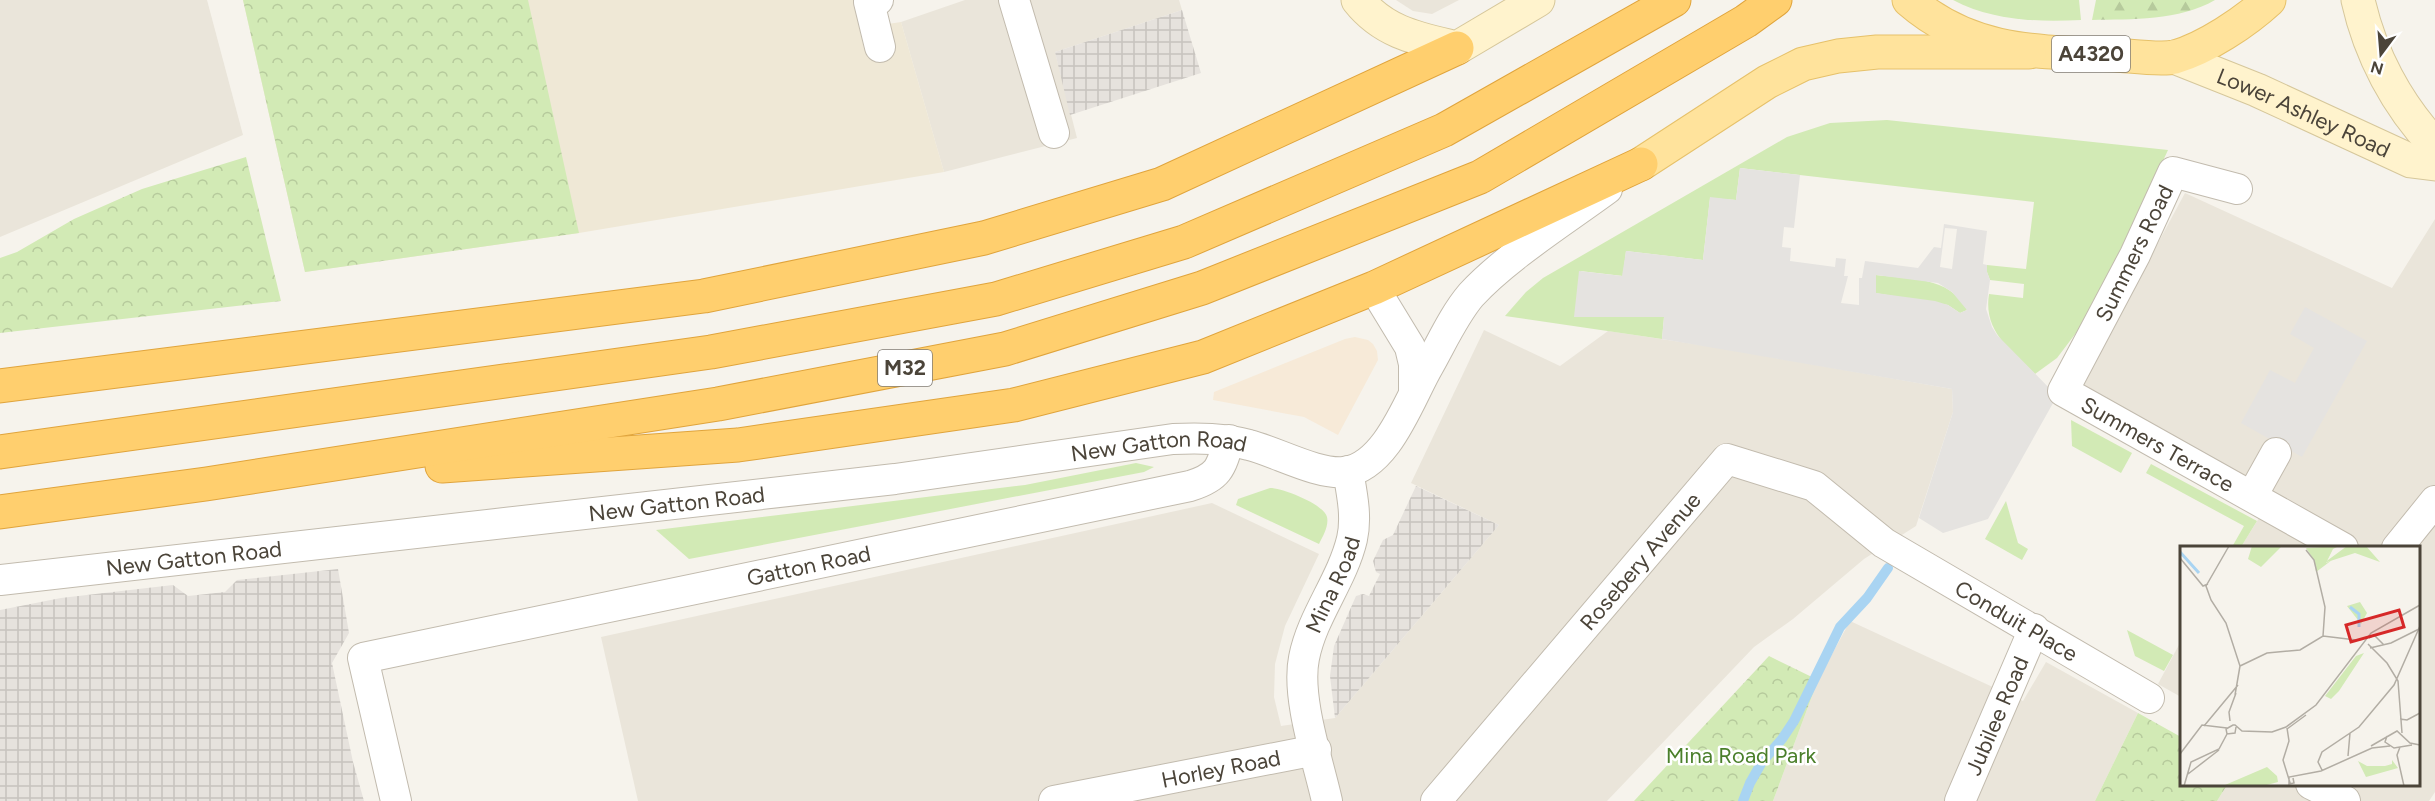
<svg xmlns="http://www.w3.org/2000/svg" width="2435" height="801" viewBox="0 0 2435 801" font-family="Figtree,sans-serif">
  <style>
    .residential { fill: #eae5da }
    .commercial { fill: #f7ead8 }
    .industrial { fill: url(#industrial-grid) }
    .education { fill: #efe8d6 }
    .green { fill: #d2eab5 }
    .forest { fill: url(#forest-firs) }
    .park { fill: url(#park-crowns) }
    .parking { fill: #e5e3e0; fill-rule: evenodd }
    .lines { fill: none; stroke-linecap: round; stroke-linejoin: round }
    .stream { stroke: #a9d4f2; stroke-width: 10 }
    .minor-casing { stroke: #c2bbae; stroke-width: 32 }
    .secondary-casing { stroke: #d6c79b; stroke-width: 35 }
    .primary-casing { stroke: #e6c16a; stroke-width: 35 }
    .motorway-casing { stroke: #e0a43c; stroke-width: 35 }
    .minor { stroke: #fff; stroke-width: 30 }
    .secondary { stroke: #fff3cd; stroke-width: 33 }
    .primary { stroke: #ffe39c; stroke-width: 33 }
    .motorway { stroke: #ffcf6e; stroke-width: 33 }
    .labels { text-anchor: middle; stroke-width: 5; stroke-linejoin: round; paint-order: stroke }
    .shield { fill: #fff; stroke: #817c74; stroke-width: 1.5 }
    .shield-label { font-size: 21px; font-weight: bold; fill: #4b4439 }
    .street-label { font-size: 22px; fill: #4b4439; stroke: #fff }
    .park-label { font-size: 22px; fill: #4a7f2a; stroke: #fff }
    .inset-river { fill: none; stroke: #a9d4f2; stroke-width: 3 }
    .inset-road { fill: none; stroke: #b2ada4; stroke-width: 1.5 }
    .view { fill: #d62828; fill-opacity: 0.15; stroke: #d62828; stroke-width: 3 }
    .inset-edge { fill: none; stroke: #4b4439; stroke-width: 3 }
  </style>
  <defs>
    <pattern id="industrial-grid" width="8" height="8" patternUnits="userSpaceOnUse" patternTransform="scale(1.5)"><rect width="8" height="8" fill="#e6e2dd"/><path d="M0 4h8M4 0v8" fill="none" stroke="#c7c3be"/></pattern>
    <pattern id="forest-firs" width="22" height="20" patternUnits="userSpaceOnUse" patternTransform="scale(1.5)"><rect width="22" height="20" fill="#d2eab5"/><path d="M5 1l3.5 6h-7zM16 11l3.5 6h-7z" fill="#b6ca9c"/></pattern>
    <pattern id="park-crowns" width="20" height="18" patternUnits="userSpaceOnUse" patternTransform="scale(1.5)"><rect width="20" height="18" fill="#d2eab5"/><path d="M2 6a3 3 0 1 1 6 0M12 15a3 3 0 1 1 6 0" fill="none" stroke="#b6ca9c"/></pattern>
  </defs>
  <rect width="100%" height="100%" fill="#f6f3ec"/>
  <g class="residential">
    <polygon points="0,0 207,0 243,135 0,237"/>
    <polygon points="965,0 1179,0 1182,10 1055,52 1077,138 944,172 901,22"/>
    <polygon points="1396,0 1459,0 1432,14 1413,11"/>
    <polygon points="2185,193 2392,288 2435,219 2435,792 2429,801 2217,801 2227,785 2418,784 2418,548 2241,547 2259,518 2069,408"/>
    <polygon points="1484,330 1560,366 1608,331 1714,347 1952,389 1953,412 1916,526 1864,559 1793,619 1754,647 1607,801 638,801 601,637 1212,503 1319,554 1285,626 1275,664 1274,697 1281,726 1335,718 1499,525 1411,483"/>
    <polygon points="1850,621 2023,701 2046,662 2138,713 2095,801 1773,801 1818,680"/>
    <polygon points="2181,641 2181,697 2158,684"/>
  </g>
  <polygon class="commercial" points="1355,337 1368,340 1373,344 1377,351 1378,360 1338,435 1304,417 1213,400 1214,392 1345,339"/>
  <g class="industrial">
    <polygon points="1182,10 1201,73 1070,115 1055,52"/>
    <polygon points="1416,486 1499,525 1335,718 1330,676 1334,646 1356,596 1363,594 1369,596 1380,574 1376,572 1373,561 1383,540 1393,535"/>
    <polygon points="338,569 349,633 332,663 353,762 364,801 0,801 0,610 61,598 173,585 188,596 225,592 237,580"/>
  </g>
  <polygon class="education" points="243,0 853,0 864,48 884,45 888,24 901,22 944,172 579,233 305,272"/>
  <g class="green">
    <path d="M1953 0H2079L2081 20C2037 22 1993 21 1953 0Z"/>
    <path d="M1887 120 2168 150 2122 249 2079 329 2057 358 2035 374C2011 350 1983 332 1989 294L2023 298 2024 284 1990 280 1987 272V265L2026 269 2034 202 1740 168 1736 200 1710 198 1703 260 1626 251 1623 276 1580 271 1664 317 1662 339 1505 316 1526 292 1543 278 1787 137 1830 123Z"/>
    <path d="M1876 275C1908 279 1950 276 1967 310L1960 313 1948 305 1875 293Z"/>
    <polygon points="2071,420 2132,453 2121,473 2072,446"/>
    <polygon points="1136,463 1154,467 1144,472 689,559 656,530 1025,485"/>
    <polygon points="2151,464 2257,521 2241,547 2232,547 2244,526 2146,473"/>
    <path d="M1270 488C1282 488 1324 504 1327 517 1329 526 1323 536 1319 544L1236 505 1238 499Z"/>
    <polygon points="2006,501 2018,543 2028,549 2022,560 1985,539"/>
    <polygon points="2127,630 2173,655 2164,671 2135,656"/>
  </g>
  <path class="forest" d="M2096 0H2215C2179 21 2132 19 2092 20Z"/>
  <g class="park">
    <polygon points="243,0 528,0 579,233 305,272"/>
    <polygon points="246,157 281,301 0,333 0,258 17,252 74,219 142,189"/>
    <polygon points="1769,656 1818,680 1773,801 1634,801"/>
    <polygon points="2138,713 2181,737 2182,784 2227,785 2217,801 2095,801"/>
  </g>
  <g class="parking">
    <path d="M1740 168 1800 175 1794 228 1784 227 1782 247 1791 248 1790 261 1835 267 1836 258 1846 259 1844 276H1848L1841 303 1859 305V278H1862L1865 261 1918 268 1934 247 1941 248 1944 224 1987 231 1983 264 1987 265V272L1990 280 1986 309 1992 327 1997 335 2057 396 1988 519 1943 533 1919 518 1953 412 1952 389 1662 339 1664 317H1574L1579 271 1622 276 1626 251 1703 260 1710 197 1736 200ZM1945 228 1957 229 1952 269 1940 267ZM1876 275 1938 283 1952 292 1967 310 1960 313 1948 305 1935 301 1876 293Z"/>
    <polygon points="2305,307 2367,341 2302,457 2241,423 2270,370 2295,383 2314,348 2290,334"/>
  </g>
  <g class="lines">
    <polyline class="stream" points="1743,801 1750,783 1762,762 1782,739 1794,721 1840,627 1867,598 1888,568"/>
    <g class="minor-casing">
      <g id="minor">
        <polyline points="878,0 869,2 880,47"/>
        <polyline points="1014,0 1054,133"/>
        <path id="s1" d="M2237 189 2173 172 2135 255 2063 391 2343 548"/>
        <polyline points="1374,288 1410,347 1414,364 1414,390"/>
        <polyline points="2252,496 2276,453"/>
        <polyline points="2397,548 2435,501"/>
        <path id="s2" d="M0 580 895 479 1173 439C1199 438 1224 438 1249 445 1277 452 1317 475 1345 472 1388 466 1410 397 1429 365 1442 342 1454 315 1471 295 1506 257 1565 220 1607 189"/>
        <polyline points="2311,784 2345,801"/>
        <path id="s3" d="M396 801 363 658 1190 486C1219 477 1221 468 1229 440"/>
        <path id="s4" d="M1054 801 1316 750"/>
        <path id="s5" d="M1327 801C1318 761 1296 697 1304 658 1312 616 1342 581 1352 539 1357 517 1352 494 1348 471"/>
        <path id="s6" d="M1436 801 1727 459 1814 486 1884 543 2149 698"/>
        <path id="s7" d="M1960 801 2034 629"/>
      </g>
    </g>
    <g class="secondary-casing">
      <g id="secondary">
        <path d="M1358 0C1384 33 1419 39 1457 48L1538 0"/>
        <path d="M2358 0C2370 54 2397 105 2435 145"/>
        <path id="s8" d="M2174 57 2257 90 2411 161 2435 164"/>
      </g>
    </g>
    <g class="primary-casing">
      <g id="primary">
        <path d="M1909 0C1971 54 2038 52 2116 55 2132 56 2160 60 2175 57 2206 48 2245 22 2269 0"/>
        <polyline points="1641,164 1767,82 1803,64 1838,56 1877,52 2029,52"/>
      </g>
    </g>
    <g class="motorway-casing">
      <g id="motorway">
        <polyline points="0,386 704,296 984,238 1162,184 1457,48"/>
        <polyline points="0,452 711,352 996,299 1184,242 1444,130 1674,0"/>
        <polyline points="442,466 738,445 1014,405 1203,357 1374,288 1641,164"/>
        <polyline points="0,512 206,484 718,404 1005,349 1202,288 1480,177 1746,21 1775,0"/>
      </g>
    </g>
    <use href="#minor" class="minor"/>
    <use href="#secondary" class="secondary"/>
    <use href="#primary" class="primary"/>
    <use href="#motorway" class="motorway"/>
  </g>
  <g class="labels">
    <g class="shield">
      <rect x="2052" y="36" width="78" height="36" rx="4.5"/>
      <rect x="878" y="350" width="54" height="36" rx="4.5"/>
    </g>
    <g class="shield-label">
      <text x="2091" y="61">A4320</text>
      <text x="905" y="375">M32</text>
    </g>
    <g class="street-label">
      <text dy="8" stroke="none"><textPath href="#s8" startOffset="141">Lower Ashley Road</textPath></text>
      <text transform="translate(2134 253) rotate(-64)" y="8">Summers Road</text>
      <text dy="8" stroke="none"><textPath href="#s1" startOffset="420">Summers Terrace</textPath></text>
      <text dy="8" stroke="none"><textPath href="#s2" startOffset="1167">New Gatton Road</textPath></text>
      <text dy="8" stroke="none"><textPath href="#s2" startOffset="681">New Gatton Road</textPath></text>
      <text dy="8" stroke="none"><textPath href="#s2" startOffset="195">New Gatton Road</textPath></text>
      <text dy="8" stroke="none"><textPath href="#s6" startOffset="315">Rosebery Avenue</textPath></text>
      <text dy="8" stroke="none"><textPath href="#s3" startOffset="602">Gatton Road</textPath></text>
      <text dy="8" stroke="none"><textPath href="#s5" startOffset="225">Mina Road</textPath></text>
      <text dy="8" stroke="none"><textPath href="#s6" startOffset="784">Conduit Place</textPath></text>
      <text dy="8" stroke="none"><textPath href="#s7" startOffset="93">Jubilee Road</textPath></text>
      <text dy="8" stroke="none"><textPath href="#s4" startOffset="170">Horley Road</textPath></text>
    </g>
    <g class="park-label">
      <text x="1741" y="763">Mina Road Park</text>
    </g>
  </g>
  <g transform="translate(2180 546)">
    <rect width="240" height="240" fill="#f6f3ec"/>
    <path d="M159 0 153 3 146 17 152 14 136 26 134 14 126 2Z" fill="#d2eab5"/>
    <path d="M72 0H99L101 1 81 21 68 13ZM167 0H186L200 16 175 7 144 17ZM180 56 187 67 181 78 167 60ZM184 107 159 145 151 153 145 150 176 110ZM212 214 218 222 186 231 178 215 187 220H205L212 218ZM87 221 97 230 98 236 83 240 45 239Z" fill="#d2eab5"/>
    <path class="inset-river" d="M0 6 19 27M170 61 179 68V81"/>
    <path class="inset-road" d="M49 0 26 40 31 54 46 77 60 120 55 149M126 4 134 14 145 61 143 90M0 12 23 40 28 38M189 92 194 89 204 99M188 98 207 117 218 135 222 187M190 102 211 97 239 83M60 120 87 107 120 104 143 90 176 94M220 173 227 174 240 167M50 175 49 166 56 147M24 180 58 139M56 181 55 187 47 188 46 183 53 179H55L62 185 92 186 106 181 136 159 191 87 240 59M107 182 109 195 103 214 111 240M107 183 126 169M207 190 205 196 214 202 232 199M191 200 217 185 230 197 240 199M220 201 217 209 224 240M0 208 22 179 47 182M168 210 170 187M142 224 138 216 142 206 179 181 214 139 240 80M8 228 39 204M113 232 114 237 109 238V231L141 225 192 202 210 200M4 240 11 216 39 203 47 188"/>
    <path class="view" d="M219 64 224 81 171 96 166 79Z"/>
    <rect width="240" height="240" class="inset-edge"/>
  </g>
  <g transform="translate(2381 54) rotate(196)" stroke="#ffffff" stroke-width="4.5" paint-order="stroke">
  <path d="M0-4.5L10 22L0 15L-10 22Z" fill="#4b4439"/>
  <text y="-9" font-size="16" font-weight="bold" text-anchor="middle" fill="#4b4439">N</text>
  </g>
</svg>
